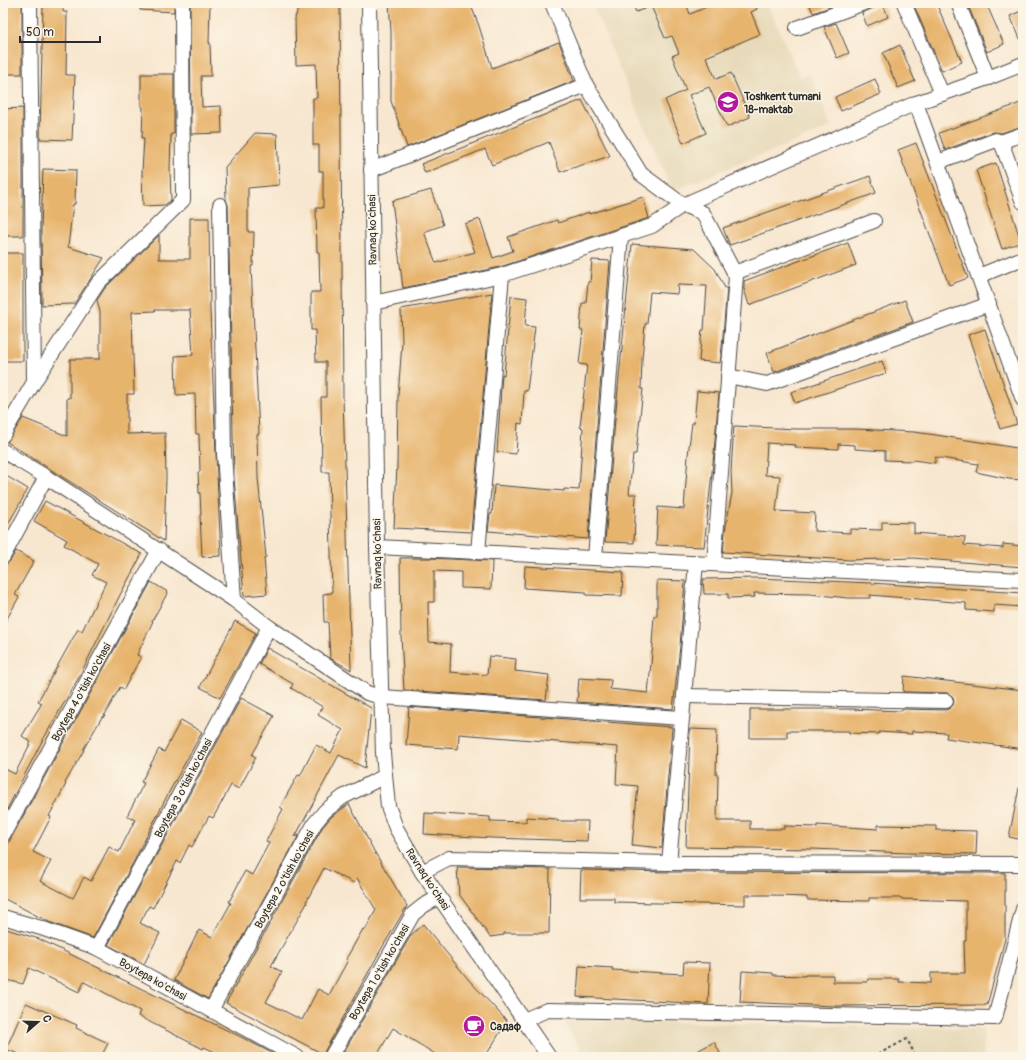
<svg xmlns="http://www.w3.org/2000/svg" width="1026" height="1060" viewBox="0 0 1026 1060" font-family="Pangolin,sans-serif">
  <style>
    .built { fill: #e7daba }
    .building { fill: #e7b46d; fill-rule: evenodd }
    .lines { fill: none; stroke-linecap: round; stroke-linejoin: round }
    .minor-casing { stroke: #4a4744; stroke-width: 16 }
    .path { stroke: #4a4744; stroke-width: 2; stroke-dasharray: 3 3; stroke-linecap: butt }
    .minor { stroke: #fff; stroke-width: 14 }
    .labels { text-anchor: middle; stroke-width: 3; stroke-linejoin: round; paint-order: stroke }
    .poi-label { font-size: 11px; font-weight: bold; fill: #2b2b2b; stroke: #fcf5e5; text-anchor: start }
    .street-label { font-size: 11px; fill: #2b2b2b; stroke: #fcf5e5 }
  </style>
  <rect width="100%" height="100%" fill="#fcf5e5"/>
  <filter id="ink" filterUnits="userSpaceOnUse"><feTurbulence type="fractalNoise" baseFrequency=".025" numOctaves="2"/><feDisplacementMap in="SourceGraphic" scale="8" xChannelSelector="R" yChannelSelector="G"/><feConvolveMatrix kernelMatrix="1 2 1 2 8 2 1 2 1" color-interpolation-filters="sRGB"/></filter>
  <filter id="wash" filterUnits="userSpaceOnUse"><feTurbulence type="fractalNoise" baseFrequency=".012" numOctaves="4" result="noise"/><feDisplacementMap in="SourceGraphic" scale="16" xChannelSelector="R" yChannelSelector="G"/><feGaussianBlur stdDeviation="0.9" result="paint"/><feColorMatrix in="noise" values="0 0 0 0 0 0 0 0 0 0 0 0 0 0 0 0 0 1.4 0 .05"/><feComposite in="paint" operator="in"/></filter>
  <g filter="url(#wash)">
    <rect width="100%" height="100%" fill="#f8e7d0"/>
    <g class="built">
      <polygon points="592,3 767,3 800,77 810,73 831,127 672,191"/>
      <polygon points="562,1020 983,1029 984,1057 586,1057"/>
    </g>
    <g id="blocks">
      <g class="building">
        <rect x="3" y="3" width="19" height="71"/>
        <polygon points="43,3 63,3 63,12 67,12 66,75 75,75 72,140 40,139"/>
        <polygon points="140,3 174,3 174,12 140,10"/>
        <polygon points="190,3 210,3 209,43 210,43 211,76 201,76 202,107 221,106 222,133 191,134"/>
        <polygon points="300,3 340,3 343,397 351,670 330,658 328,622 324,622 323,594 332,593 329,472 322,472 321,397 326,397 326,362 316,362 315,330 311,330 311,292 320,292 319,252 317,252 316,208 323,208 323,171 319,171 319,145 313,145 313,98 317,98 316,64 296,65 295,18"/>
        <polygon points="389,3 470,3 479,26 492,68 559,42 574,81 407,147 391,101 391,31"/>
        <polygon points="632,3 686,3 690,14 716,3 754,3 757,9 751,12 760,34 706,57 716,79 731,73 750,117 727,127 709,87 689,95 706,133 683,143 665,100 686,90 672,56 679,53 672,36 665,38 651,6 636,12"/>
        <polygon points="809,3 832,3 833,6 813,13"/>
        <polygon points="913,3 936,3 962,62 942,71"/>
        <polygon points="967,3 986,3 1004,44 987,52"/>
        <polygon points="883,4 888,17 867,26 862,13"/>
        <polygon points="1023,10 1023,45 1010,16"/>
        <polygon points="836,23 849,53 837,58 824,27"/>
        <polygon points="900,45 915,81 898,88 883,53"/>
        <polygon points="141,74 174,74 174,134 171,134 170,169 171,200 165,205 143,206 142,172 144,138 142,138 143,107 141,107"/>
        <polygon points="875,79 881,94 841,111 835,97"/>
        <polygon points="582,100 610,156 560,172 549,142 492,165 485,149 425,173 421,164"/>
        <polygon points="1023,102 1023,126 1001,133 993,132 945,150 939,133"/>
        <polygon points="23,108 23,236 3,236 3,109"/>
        <polygon points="255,133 277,134 279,185 248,188 248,232 254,232 253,266 251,266 257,391 259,434 257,434 258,478 266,557 264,558 267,594 244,596 234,478 228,205 226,200 225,167"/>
        <polygon points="916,143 968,278 949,285 898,150"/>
        <polygon points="996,163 1021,242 1002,249 976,170"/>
        <polygon points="43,169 76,170 75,204 73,204 68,247 104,258 74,304 42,305 41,230"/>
        <polygon points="870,176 876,193 730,245 728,241 723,228"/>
        <polygon points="431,190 443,225 424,232 436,263 475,252 465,224 480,219 493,258 513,251 508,237 557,220 558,223 589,212 589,214 643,197 649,218 500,267 403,288 392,201"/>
        <polygon points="190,218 209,218 210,311 216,454 221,556 202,557 200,515 201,515 200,493 199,493 198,472 200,472 199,434 196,434 195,394 176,395 175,356 193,355 190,310 155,310 155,311 132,312 134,394 127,394 127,434 165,433 166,477 164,541 7,442 23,418 67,436 67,398 70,398 70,359 100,359 100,312 97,300 105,288 159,235 159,259 190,259"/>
        <polygon points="848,243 856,265 749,305 744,289 744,281"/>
        <polygon points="632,244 694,249 715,269 725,288 727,288 722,347 720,363 699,361 702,330 704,330 707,286 678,285 677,294 650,292 647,324 645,324 642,359 641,389 643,389 636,454 633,454 629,494 636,494 634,543 605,542 615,420"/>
        <rect x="3" y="253" width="20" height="108"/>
        <polygon points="592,260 610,261 588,539 488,531 490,514 492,514 494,485 564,491 564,489 579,490 583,428 580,427 587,365 579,364 583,330 580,330 582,303 586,303 588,282 590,282"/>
        <polygon points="492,293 471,532 394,528 397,466 398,396 402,343 401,309"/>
        <polygon points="511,296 527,298 525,326 535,327 527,391 524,391 522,424 518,423 516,454 497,452 502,374 504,375"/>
        <polygon points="905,300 913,322 774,372 767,353"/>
        <polygon points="985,329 1017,424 1000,429 968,335"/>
        <polygon points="882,361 886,373 795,403 791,392"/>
        <polygon points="697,391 719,393 714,453 704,547 656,545 658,507 684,509 688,455 692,423 694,423"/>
        <polygon points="734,426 796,429 856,429 914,432 936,435 1023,449 1023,480 1009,479 976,472 978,464 935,457 935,463 913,460 912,461 885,460 885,451 855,449 855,445 838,444 838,449 795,447 796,445 767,443 765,475 780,476 776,511 815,513 814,531 850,533 850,529 882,530 882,522 914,523 914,533 965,537 964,545 1003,548 1003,544 1023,546 1023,567 913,558 849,560 723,552 725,531 732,493 731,472"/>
        <polygon points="3,474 28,489 3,533"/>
        <polygon points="45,501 142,554 121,593 79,677 41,743 3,817 3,768 15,774 31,742 22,736 42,703 38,701 78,629 82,631 106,582 92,575 98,564 64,545 67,540 34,521"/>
        <polygon points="16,551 34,561 15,595 19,597 3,626 3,566 10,561"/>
        <polygon points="400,558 431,558 492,561 491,589 461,588 461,572 434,571 434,602 428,602 429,642 451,644 450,672 487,675 489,656 516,659 515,671 549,675 546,700 404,690 401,635"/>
        <polygon points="525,566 623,572 622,596 586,595 586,592 524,588"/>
        <polygon points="758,578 871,583 1023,593 1023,607 994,605 994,612 966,610 966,603 870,595 870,598 848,598 810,594 754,593 755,597 728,598 728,594 704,594 703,579"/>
        <polygon points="657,580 685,581 680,646 673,709 577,702 579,678 611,680 610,689 648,693 653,644 652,644 654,616 657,616"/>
        <polygon points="151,582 168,592 152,621 153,621 137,655 141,657 124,689 120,687 103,718 102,717 83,750 84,750 65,783 66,784 49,816 51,817 33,852 51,861 40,881 73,898 84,877 91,881 109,847 119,852 135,820 127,816 144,783 141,782 159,749 164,752 181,720 202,732 168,794 134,861 93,938 49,922 3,898 3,853"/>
        <polygon points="235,621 256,633 220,698 200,687"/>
        <polygon points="267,648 371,708 365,768 339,755 295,837 299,835 208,999 174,980 199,930 212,937 231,903 229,902 245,871 252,875 269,843 266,841 283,809 280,807 298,775 300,776 316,745 331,753 343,730 318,715 323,707 291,688 293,684 259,664"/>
        <polygon points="904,676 1023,690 1023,749 946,738 947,733 912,731 912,734 879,732 879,734 849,733 849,731 787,731 787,738 750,738 750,709 851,709 901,711 902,709 946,710 950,708 953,705 954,701 953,697 947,693 903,692"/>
        <polygon points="241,698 274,716 252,755 256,757 239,789 231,785 213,818 209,816 192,847 189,845 180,863 177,861 153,908 149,906 140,923 160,933 144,964 108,945"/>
        <polygon points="409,707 672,727 662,848 632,845 638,786 616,784 618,747 459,734 458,749 406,745"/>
        <polygon points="690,729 717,730 716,775 718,775 717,821 750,821 750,829 784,829 784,826 817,827 817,825 878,829 878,825 936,826 936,830 977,831 976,854 907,853 813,849 686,847"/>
        <polygon points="1019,788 1023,789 1023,840 1009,837"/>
        <path d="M349 804 374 851 407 906 383 946 323 1054 226 1003 322 828 331 817ZM324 868 354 883 357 878 376 910 365 930 363 929 346 959 348 960 329 995 318 989 302 1020 266 1002 282 972 271 966 307 903 306 902Z"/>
        <polygon points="425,813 490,817 490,821 526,822 526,817 557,819 557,821 588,821 587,841 492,838 424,834"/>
        <polygon points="457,867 550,869 549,933 504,933 504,935 490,937 459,894"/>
        <polygon points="581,870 669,872 1005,873 1005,939 987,1005 835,1006 740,1002 742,971 773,973 773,975 805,976 805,975 833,975 833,982 867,982 868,979 899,979 899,982 931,983 931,973 965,973 964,941 966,941 966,901 902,899 902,898 869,898 869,901 807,900 807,897 776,896 776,895 745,895 745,905 614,902 614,898 580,898"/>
        <polygon points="423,924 468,979 507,1021 485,1057 440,1057 393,1028 376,1057 341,1057 411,935"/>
        <polygon points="3,928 39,939 243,1038 279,1057 226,1057 204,1047 203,1049 138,1016 140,1011 84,982 79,992 29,968 23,984 3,979"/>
        <polygon points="684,962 710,963 708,1004 577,997 579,966 613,968 612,970 683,974"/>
        <polygon points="26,1003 77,1025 76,1028 108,1043 101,1057 25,1057 6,1049"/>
        <polygon points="714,1042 722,1057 686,1057"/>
      </g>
    </g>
  </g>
  <g filter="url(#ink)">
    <use href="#blocks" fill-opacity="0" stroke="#4a4744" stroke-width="1"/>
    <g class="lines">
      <g class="minor-casing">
        <g id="minor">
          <polyline points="30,3 34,382"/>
          <polyline points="369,3 377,547 383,753 388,806 396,828 422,872 549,1057"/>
          <polyline points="552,3 586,85 641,174 683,205 703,213 736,276 714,564"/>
          <polyline points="904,3 942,94"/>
          <polyline points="958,3 988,78"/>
          <polyline points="797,28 864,3"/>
          <polyline points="916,103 1023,400"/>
          <polyline points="1000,142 1023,134"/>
          <polyline points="938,162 996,140 1000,142 1003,147 1023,202"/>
          <polyline points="371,170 586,85"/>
          <polyline points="220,205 224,454 234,600"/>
          <polyline points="734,273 874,221"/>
          <polyline points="979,276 1023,258"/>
          <polyline points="373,303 502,275 652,226 683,205 916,103 988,78 1023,64"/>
          <polyline points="728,376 767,384 989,304"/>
          <polyline points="3,435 34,382 98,283 183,200 182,3"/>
          <polyline points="3,451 46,477 234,600 269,627 367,693 382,697 681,718"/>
          <polyline points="377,547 1023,580"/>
          <polyline points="478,552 502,275"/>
          <polyline points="3,557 46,477"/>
          <polyline points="595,558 621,236"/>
          <polyline points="684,696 946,701"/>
          <polyline points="3,835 159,550"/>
          <polyline points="669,863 696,563"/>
          <polyline points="422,872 449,858 669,863 1023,864"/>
          <polyline points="3,917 41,928 97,948 297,1057"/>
          <polyline points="97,948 269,627"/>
          <polyline points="211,1010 315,823 325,811 343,797 385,776"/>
          <polyline points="524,1020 547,1010 995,1018 1023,909"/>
          <polyline points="331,1057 413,914 423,906 439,897"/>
        </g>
      </g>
      <polyline class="path" points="873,1057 907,1039 916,1057"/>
      <use href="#minor" class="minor"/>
    </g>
  </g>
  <defs>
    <g id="school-disc" transform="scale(1.15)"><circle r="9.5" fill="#b5179e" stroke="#fcf5e5"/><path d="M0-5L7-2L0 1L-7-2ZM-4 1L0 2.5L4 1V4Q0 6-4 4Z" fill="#fff"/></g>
    <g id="cafe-disc" transform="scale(1.15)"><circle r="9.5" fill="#b5179e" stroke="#fcf5e5"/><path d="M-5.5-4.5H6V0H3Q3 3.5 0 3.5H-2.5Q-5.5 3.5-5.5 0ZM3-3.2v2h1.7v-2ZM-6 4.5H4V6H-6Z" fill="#fff"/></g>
  </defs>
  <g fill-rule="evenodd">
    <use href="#school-disc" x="728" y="102"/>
    <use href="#cafe-disc" x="474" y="1026"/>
  </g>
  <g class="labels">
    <g class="poi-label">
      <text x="744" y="100">Toshkent tumani<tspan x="744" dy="13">18-maktab</tspan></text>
      <text x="490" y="1030">Садаф</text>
    </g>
    <g class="street-label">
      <text transform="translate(372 230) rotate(-91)" y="4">Ravnaq ko‘chasi</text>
      <text transform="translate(377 554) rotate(-91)" y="4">Ravnaq ko‘chasi</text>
      <text transform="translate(81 692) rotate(-61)" y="4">Boytepa 4 o'tish ko'chasi</text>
      <text transform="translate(183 788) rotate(-62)" y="4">Boytepa 3 o'tish ko'chasi</text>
      <text transform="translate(284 879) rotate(-61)" y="4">Boytepa 2 o'tish ko'chasi</text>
      <text transform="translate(428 879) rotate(57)" y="4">Ravnaq ko‘chasi</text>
      <text transform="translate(379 972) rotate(-60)" y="4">Boytepa 1 o'tish ko'chasi</text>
      <text transform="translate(153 979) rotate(29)" y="4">Boytepa ko'chasi</text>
    </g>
  </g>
  <rect width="1026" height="1060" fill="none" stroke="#fcf5e5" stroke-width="16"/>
  <g transform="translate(38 1022) rotate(70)" stroke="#fcf5e5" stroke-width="3" paint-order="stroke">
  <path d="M0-3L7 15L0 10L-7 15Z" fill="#2b2b2b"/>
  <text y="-6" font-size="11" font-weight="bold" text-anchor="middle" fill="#2b2b2b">С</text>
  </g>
  <path d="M20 36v6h80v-6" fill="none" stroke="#2b2b2b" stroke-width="2"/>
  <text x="26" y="36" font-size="12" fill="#2b2b2b" stroke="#fcf5e5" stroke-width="3" paint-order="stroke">50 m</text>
</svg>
